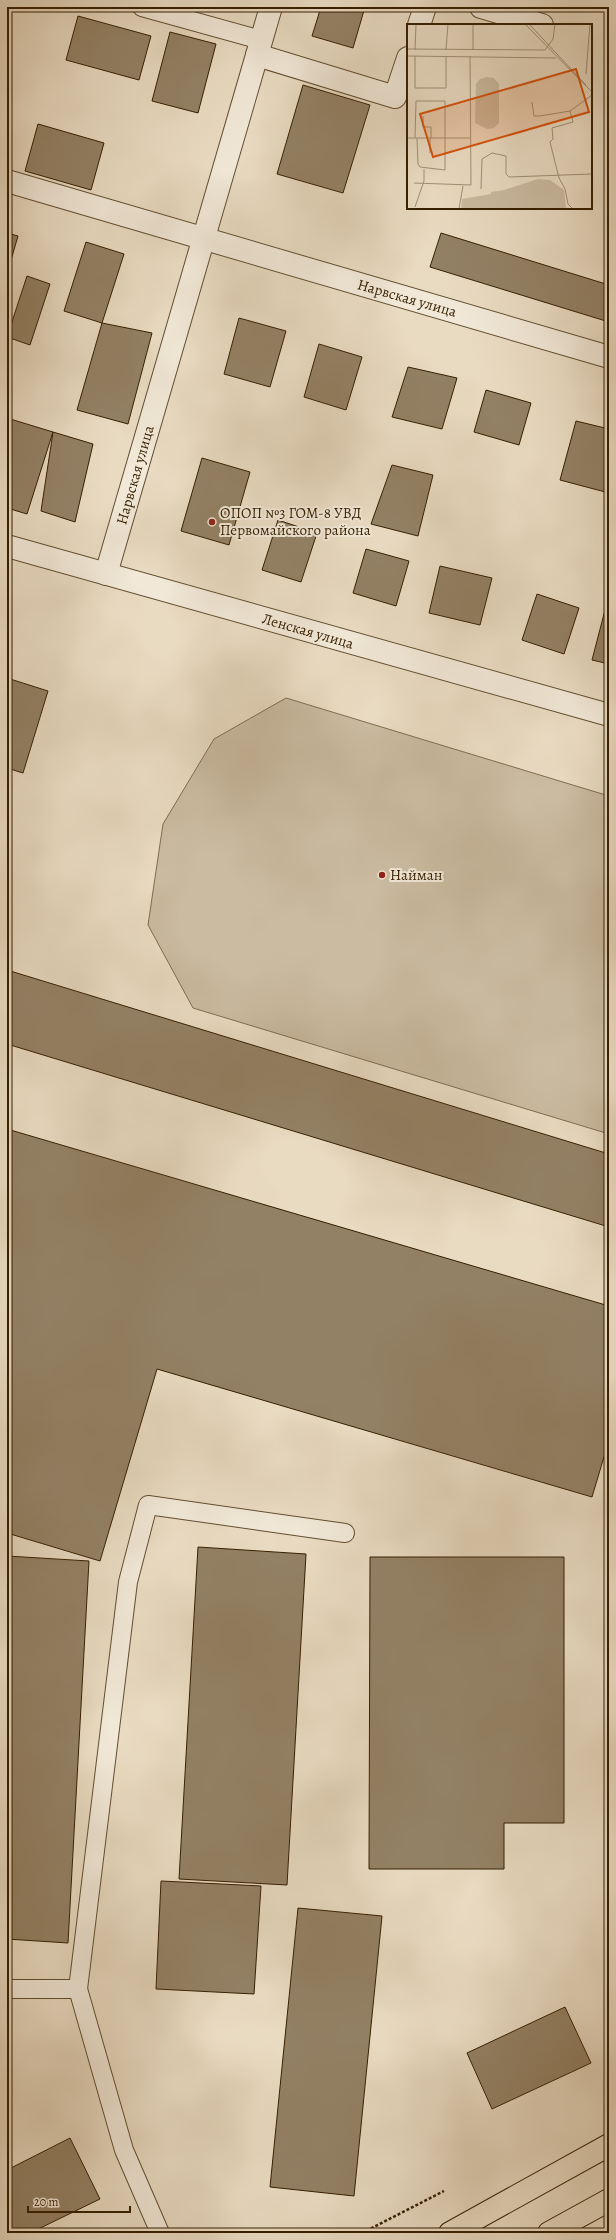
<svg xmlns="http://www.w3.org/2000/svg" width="616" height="2240" viewBox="0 0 616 2240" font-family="Alegreya,serif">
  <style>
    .green { fill: #cabba1; stroke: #806d50 }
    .building { fill: #938165; stroke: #351f00 }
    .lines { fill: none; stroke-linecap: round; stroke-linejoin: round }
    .lane-casing { stroke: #624e30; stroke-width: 20 }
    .street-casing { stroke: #624e30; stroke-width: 24 }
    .primary-casing { stroke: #351f00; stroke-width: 24 }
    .path { stroke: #351f00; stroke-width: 2.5; stroke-dasharray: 3 2; stroke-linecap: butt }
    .lane { stroke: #f1e8d7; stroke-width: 18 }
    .street { stroke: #f1e8d7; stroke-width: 22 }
    .primary { stroke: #e9dbc2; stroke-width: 22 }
    .poi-dot { fill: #8f2418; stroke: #f1e8d7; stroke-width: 1.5 }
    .labels { text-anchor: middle; stroke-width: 4; stroke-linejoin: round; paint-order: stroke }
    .street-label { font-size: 15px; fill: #351f00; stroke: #f1e8d7 }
    .poi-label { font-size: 15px; fill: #351f00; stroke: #f1e8d7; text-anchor: start }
    .inset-road { fill: none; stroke: #a19074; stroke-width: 1 }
    .view { fill: #d6530b; fill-opacity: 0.15; stroke: #d6530b; stroke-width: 2 }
    .inset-edge { fill: none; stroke: #351f00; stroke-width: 2 }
  </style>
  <rect width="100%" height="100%" fill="#e9dbc2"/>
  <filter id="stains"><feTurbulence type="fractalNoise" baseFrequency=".005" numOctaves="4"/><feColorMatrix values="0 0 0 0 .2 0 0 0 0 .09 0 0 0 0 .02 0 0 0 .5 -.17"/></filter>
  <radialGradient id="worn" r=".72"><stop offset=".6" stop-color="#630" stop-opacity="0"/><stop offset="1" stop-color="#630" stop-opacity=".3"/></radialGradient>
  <polygon class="green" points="286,698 609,796 609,1134 193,1008 148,925 163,824 214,739"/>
  <g class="building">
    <polygon points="7,7 13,7 10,17 7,16"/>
    <polygon points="321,7 365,7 353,48 312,36"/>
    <polygon points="78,16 151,36 139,80 66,60"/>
    <polygon points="170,32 216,44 198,113 152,101"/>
    <polygon points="303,85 370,105 343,193 277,174"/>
    <polygon points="38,124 104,143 91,190 25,171"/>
    <polygon points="7,233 18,236 7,274"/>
    <polygon points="441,233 609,285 609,322 430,267"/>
    <polygon points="86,242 124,254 102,323 64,311"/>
    <polygon points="27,276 50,284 30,345 7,337"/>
    <polygon points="239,318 286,331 270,387 224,374"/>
    <polygon points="102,323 152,333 128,424 77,410"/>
    <polygon points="319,344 362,357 346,410 304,397"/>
    <polygon points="408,367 457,378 442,429 392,417"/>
    <polygon points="486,390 531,403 519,445 474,432"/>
    <polygon points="7,418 53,432 27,514 7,508"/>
    <polygon points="576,421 609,429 609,493 560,480"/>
    <polygon points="53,432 93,444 75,522 41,511"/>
    <polygon points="202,458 250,472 229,545 181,531"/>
    <polygon points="392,465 433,475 418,536 371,524"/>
    <polygon points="278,520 317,533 301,582 262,570"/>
    <polygon points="366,549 409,561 396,606 353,593"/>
    <polygon points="440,566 492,578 480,625 429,613"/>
    <polygon points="537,594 579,608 564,654 522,640"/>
    <polygon points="605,610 609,611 609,664 592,660"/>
    <polygon points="7,678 48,691 23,773 7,768"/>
    <polygon points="7,970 609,1154 609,1227 7,1044"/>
    <polygon points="7,1129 609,1306 609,1440 592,1497 157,1369 100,1561 7,1533"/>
    <polygon points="198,1547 306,1554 287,1885 179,1879"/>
    <polygon points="7,1556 89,1561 68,1943 7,1939"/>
    <polygon points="370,1557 564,1557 564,1823 504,1823 504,1869 369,1869"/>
    <polygon points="161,1881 261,1886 254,1994 156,1989"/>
    <polygon points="298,1908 382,1916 354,2196 270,2187"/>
    <polygon points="565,2007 591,2063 492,2109 467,2053"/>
    <polygon points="70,2138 100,2199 30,2233 7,2233 7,2170"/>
  </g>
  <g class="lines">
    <g class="lane-casing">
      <g id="lane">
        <polyline points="142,7 261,40"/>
        <polyline points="7,1989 78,1989"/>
        <polyline points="160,2233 124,2150 78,1989 128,1582 148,1505 345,1533"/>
      </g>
    </g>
    <g class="street-casing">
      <g id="street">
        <polyline points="481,7 542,25"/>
        <polyline points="419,25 425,7"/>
        <polyline points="257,55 395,97 408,58"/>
        <polyline points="7,181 609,357"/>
        <polyline points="7,546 609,715"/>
        <polyline points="106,574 271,7"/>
      </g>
    </g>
    <g class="primary-casing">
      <g id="primary">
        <polyline points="450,2233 609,2145"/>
        <polyline points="549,2233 609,2200"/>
      </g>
    </g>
    <polyline class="path" points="362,2233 444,2191"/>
    <use href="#lane" class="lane"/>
    <use href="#street" class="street"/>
    <use href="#primary" class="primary"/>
  </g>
  <g class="poi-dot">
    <circle cx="212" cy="522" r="4"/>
    <circle cx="382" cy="875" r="4"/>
  </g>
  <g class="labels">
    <g class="street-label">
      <text transform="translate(407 298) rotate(16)" y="5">Нарвская улица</text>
      <text transform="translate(135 475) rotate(-74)" y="5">Нарвская улица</text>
      <text transform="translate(308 631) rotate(16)" y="5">Ленская улица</text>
    </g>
    <g class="poi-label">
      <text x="220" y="518">ОПОП №3 ГОМ-8 УВД<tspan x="220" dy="17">Первомайского района</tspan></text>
      <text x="390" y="880">Найман</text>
    </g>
  </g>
  <g transform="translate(407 24)">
    <rect width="185" height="185" fill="#e9dbc2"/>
    <path d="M80 53 87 54 92 60V99L87 104 80 105 68 99 69 60 73 55ZM131 155 143 156 157 166 159 185H54L55 175 84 170V168L97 166Z" fill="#cabba1"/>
    <path class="inset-road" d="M66 0V26M118 0 185 68M122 0 179 61M0 25 138 26 146 15 148 0M8 26 9 0M39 26 41 0M0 32 149 34M8 32V64H39V32M179 50 183 0M125 78 127 92H133L163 87 185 71M163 87 166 98 145 104 146 115 143 118 152 154 158 165 161 180 166 185M16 92V103H24V114M0 114H63M8 114 9 77H38V146L13 143 11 140 10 114M23 114V129M7 159 64 161 63 32M74 165 75 135 85 129 99 132V150L102 153 185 150M8 183 17 157V145M52 185 56 162"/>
    <path class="view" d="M169 45 182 88 26 133 13 90Z"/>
    <rect width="185" height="185" class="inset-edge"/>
  </g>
  <rect width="616" height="2240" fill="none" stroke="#e9dbc2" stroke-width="24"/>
  <rect x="8" y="8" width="600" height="2224" fill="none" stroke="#351f00" stroke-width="2"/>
  <rect x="12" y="12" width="592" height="2216" fill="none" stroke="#351f00"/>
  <path d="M28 2206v6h102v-6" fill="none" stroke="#351f00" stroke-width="2"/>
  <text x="34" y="2206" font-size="12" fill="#351f00" stroke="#f1e8d7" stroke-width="3" paint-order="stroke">20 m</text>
  <rect width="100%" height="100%" filter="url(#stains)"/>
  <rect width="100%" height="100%" fill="url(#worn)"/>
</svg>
